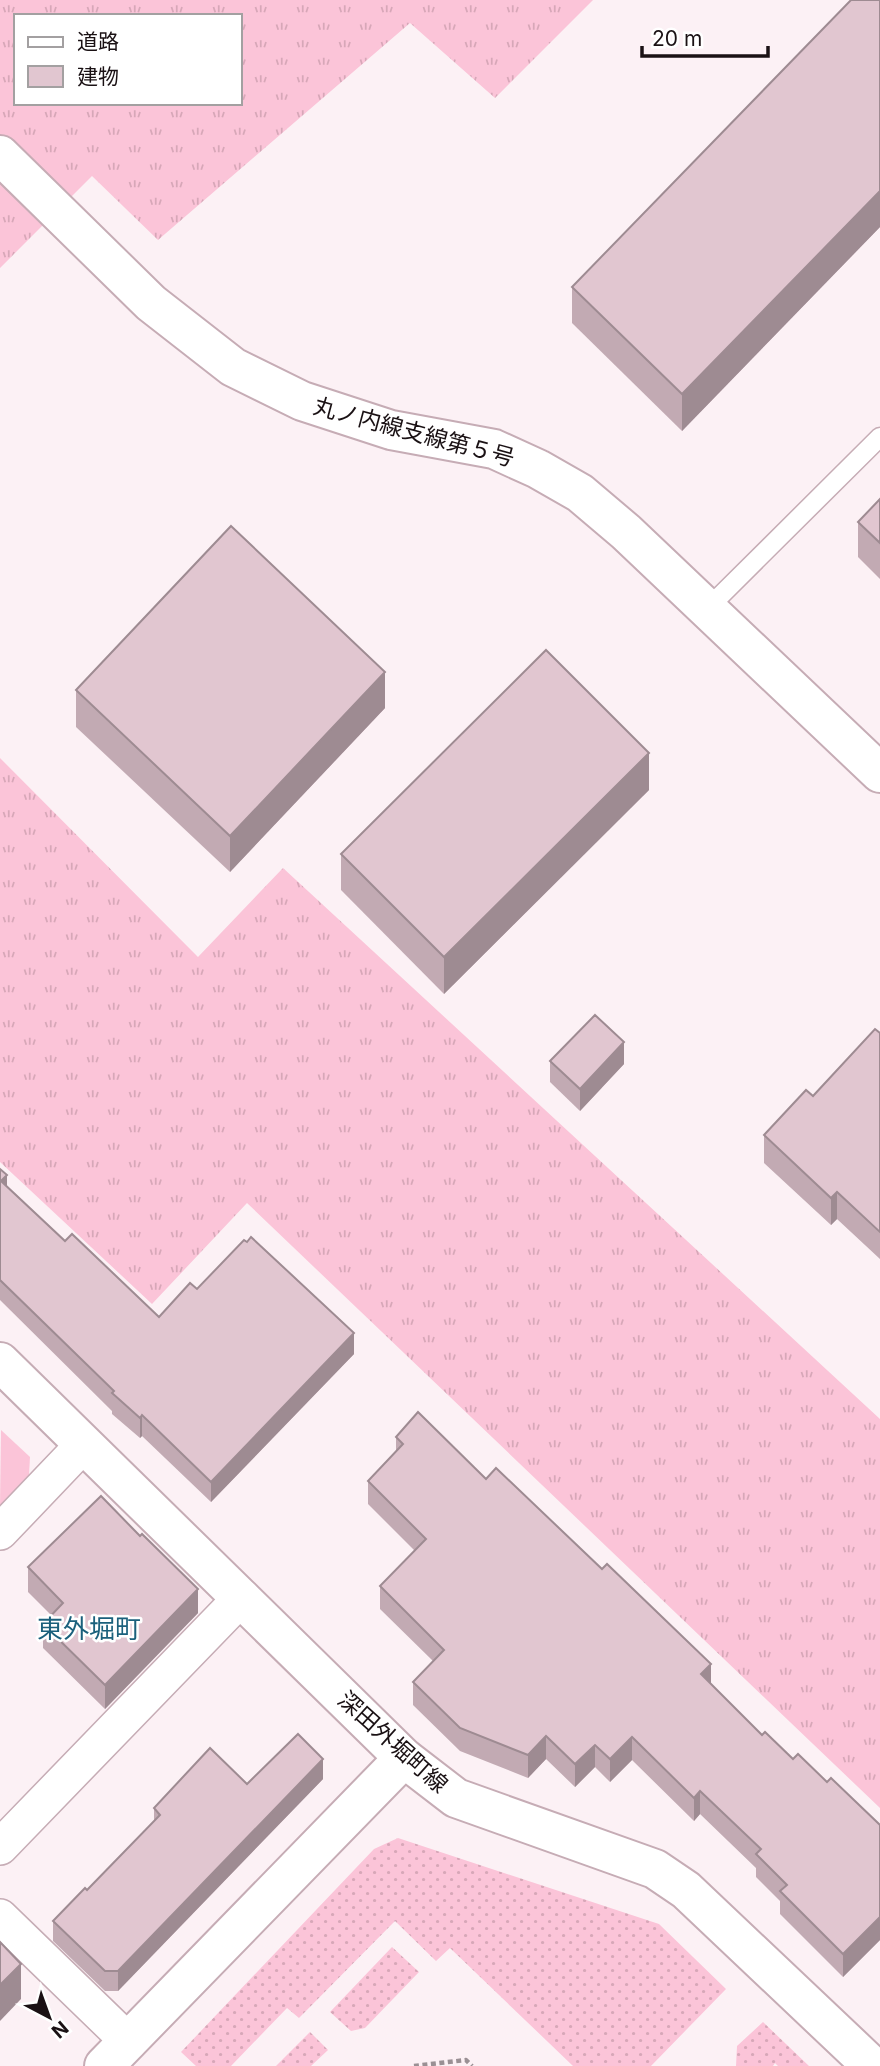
<svg xmlns="http://www.w3.org/2000/svg" width="880" height="2066" viewBox="0 0 880 2066" font-family="Inter,'Noto Sans JP',sans-serif">
  <style>
    .grass { fill: url(#grass-tufts); fill-rule: evenodd }
    .park { fill: #fbc4d8 }
    .garden { fill: url(#garden-dots) }
    .lines { fill: none; stroke-linecap: round; stroke-linejoin: round }
    .service-casing { stroke: #c6acb5; stroke-width: 21 }
    .minor-casing { stroke: #c6acb5; stroke-width: 38 }
    .tertiary-casing { stroke: #c6acb5; stroke-width: 42 }
    .path { stroke: #9a9094; stroke-width: 4.5; stroke-dasharray: 5 3.5; stroke-linecap: butt }
    .service { stroke: #fff; stroke-width: 18 }
    .minor { stroke: #fff; stroke-width: 35 }
    .tertiary { stroke: #fff; stroke-width: 38 }
    .wall { fill: #c2aab3 }
    .shaded-wall { fill: #9e8b92 }
    .building { fill: #e1c6d0; stroke: #9e8b92; stroke-width: 2 }
    .labels { text-anchor: middle; stroke-width: 5; stroke-linejoin: round; paint-order: stroke }
    .street-label { font-size: 23px; fill: #1a1114; stroke: #fff }
    .quarter-label { font-size: 26px; fill: #1b607c; stroke: #fff }
  </style>
  <defs>
    <pattern id="grass-tufts" width="24" height="20" patternUnits="userSpaceOnUse" patternTransform="scale(1.75)"><rect width="24" height="20" fill="#fbc4d8"/><path d="M3 7l-1-3M5 7V3M7 7l1-3M15 17l-1-3M17 17v-4M19 17l1-3" fill="none" stroke="#d7a7b8"/></pattern>
    <pattern id="garden-dots" width="8" height="8" patternUnits="userSpaceOnUse" patternTransform="scale(1.75)"><rect width="8" height="8" fill="#fbc4d8"/><path d="M2 2h.1M6 6h.1" fill="none" stroke="#d7a7b8" stroke-width="1.8" stroke-linecap="round"/></pattern>
  </defs>
  <rect width="100%" height="100%" fill="#fcf1f5"/>
  <g class="grass">
    <path d="M0 0H593L495 98 410 23 158 240 92 176 0 268ZM16 16H240V103H16Z"/>
    <polygon points="0,758 198,957 283,868 880,1419 880,1808 247,1203 152,1304 0,1162"/>
  </g>
  <polygon class="park" points="1,1430 30,1457 29,1475 0,1505"/>
  <g class="garden">
    <polygon points="398,1838 659,1924 726,1989 651,2066 573,2066 450,1948 436,1961 395,1921 299,2018 287,2008 231,2066 196,2066 181,2052 374,1849"/>
    <polygon points="392,1947 419,1972 365,2028 351,2031 330,2012"/>
    <polygon points="763,2022 809,2066 778,2066 775,2063 773,2066 736,2066 737,2046"/>
    <polygon points="310,2032 328,2050 311,2066 276,2066"/>
  </g>
  <g class="lines">
    <g class="service-casing">
      <polyline id="service" points="707,609 880,437"/>
    </g>
    <g class="minor-casing">
      <g id="minor">
        <polyline points="0,1532 84,1444"/>
        <polyline points="0,1847 242,1597"/>
        <polyline points="0,1917 129,2042"/>
      </g>
    </g>
    <g class="tertiary-casing">
      <g id="tertiary">
        <polyline points="0,155 151,303 233,367 302,401 391,430 494,449 538,469 580,493 626,532 880,773"/>
        <polyline points="0,1362 404,1758 456,1798 655,1869 686,1890 872,2066"/>
        <polyline points="104,2066 404,1758"/>
      </g>
    </g>
    <polyline class="path" points="414,2066 466,2060 472,2066"/>
    <use href="#service" class="service"/>
    <use href="#minor" class="minor"/>
    <use href="#tertiary" class="tertiary"/>
  </g>
  <g class="wall">
    <polygon points="880,0 880,227 682,431 572,323 572,287"/>
    <polygon points="880,499 880,579 858,557 858,522"/>
    <polygon points="76,690 385,708 230,872 76,727"/>
    <polygon points="649,790 444,994 341,890 341,854"/>
    <polygon points="880,1033 880,1259 837,1219 831,1225 764,1163 764,1135 813,1096"/>
    <polygon points="550,1061 624,1064 580,1111 550,1082"/>
    <polygon points="0,1169 7,1186 65,1241 159,1317 197,1289 354,1354 211,1502 142,1436 140,1438 112,1414 112,1411 0,1300"/>
    <polygon points="396,1437 486,1479 711,1685 762,1735 793,1759 827,1782 880,1825 880,1940 843,1977 780,1914 780,1901 756,1877 756,1868 700,1814 694,1821 632,1760 610,1782 595,1767 575,1787 546,1759 528,1778 460,1751 413,1705 413,1682 433,1661 380,1609 380,1586 415,1551 368,1504 368,1481 396,1452"/>
    <polygon points="28,1567 198,1613 105,1709 43,1648 43,1624 51,1615 28,1592"/>
    <polygon points="323,1779 118,1991 105,1991 53,1941 53,1921 87,1890 154,1822 154,1808 247,1784"/>
  </g>
  <g class="shaded-wall">
    <polygon points="880,191 880,227 682,431 682,394"/>
    <polygon points="385,672 385,708 230,872 230,836"/>
    <polygon points="649,753 649,790 444,994 444,957"/>
    <polygon points="624,1042 624,1064 580,1111 580,1089"/>
    <polygon points="7,1175 7,1196 1,1181"/>
    <polygon points="837,1192 837,1219 831,1225 831,1198"/>
    <polygon points="354,1333 354,1354 211,1502 211,1482"/>
    <polygon points="142,1415 142,1436 140,1438 140,1418"/>
    <polygon points="198,1589 198,1613 105,1709 105,1685"/>
    <polygon points="711,1664 711,1687 701,1674"/>
    <polygon points="546,1736 546,1759 528,1778 528,1755"/>
    <polygon points="632,1737 632,1760 610,1782 610,1759"/>
    <polygon points="595,1745 595,1767 575,1787 575,1764"/>
    <polygon points="323,1759 323,1779 118,1991 118,1971"/>
    <polygon points="700,1791 700,1814 694,1821 694,1798"/>
    <polygon points="880,1917 880,1940 843,1977 843,1954"/>
    <polygon points="21,1964 21,1999 0,2021 0,1985"/>
  </g>
  <g class="building">
    <polygon points="851,0 880,0 880,191 682,394 572,287"/>
    <polygon points="880,499 880,543 858,522"/>
    <polygon points="231,526 385,672 230,836 76,690"/>
    <polygon points="546,650 649,753 444,957 341,854"/>
    <polygon points="595,1015 624,1042 580,1089 550,1061"/>
    <polygon points="875,1029 880,1033 880,1232 837,1192 831,1198 764,1135 806,1090 813,1096"/>
    <polygon points="0,1169 7,1175 1,1181 65,1241 72,1234 159,1317 190,1283 197,1289 244,1240 247,1242 251,1237 354,1333 211,1482 142,1415 140,1418 112,1393 114,1391 0,1280"/>
    <polygon points="418,1412 486,1479 496,1468 602,1569 607,1564 711,1664 701,1674 762,1735 765,1732 793,1759 798,1754 827,1782 831,1778 880,1825 880,1917 843,1954 780,1891 787,1885 756,1854 761,1849 700,1791 694,1798 632,1737 610,1759 595,1745 575,1764 546,1736 528,1755 460,1728 413,1682 444,1650 380,1586 426,1539 368,1481 403,1444 396,1437"/>
    <polygon points="101,1496 140,1536 142,1534 198,1589 105,1685 43,1624 63,1603 28,1567"/>
    <polygon points="298,1734 323,1759 118,1971 105,1971 53,1921 85,1888 87,1890 160,1815 154,1808 210,1748 247,1784"/>
    <polygon points="0,1942 21,1964 0,1985"/>
  </g>
  <g class="labels">
    <g class="street-label">
      <text transform="translate(414 432) rotate(15)" y="8">丸ノ内線支線第５号</text>
      <text transform="translate(393 1742) rotate(42)" y="8">深田外堀町線</text>
    </g>
    <g class="quarter-label">
      <text x="89" y="1638">東外堀町</text>
    </g>
  </g>
  <rect x="14" y="14" width="228" height="91" fill="#ffffff" stroke="#a3a0a1" stroke-width="2"/>
  <rect x="28" y="37" width="35" height="10" fill="#ffffff" stroke="#a3a0a1" stroke-width="2"/>
  <text x="77" y="49" font-size="21" fill="#1a1114">道路</text>
  <rect x="28" y="66" width="35" height="21" fill="#e1c6d0" stroke="#a3a0a1" stroke-width="2"/>
  <text x="77" y="84" font-size="21" fill="#1a1114">建物</text>
  <g transform="translate(49 2017) rotate(139)" stroke="#ffffff" stroke-width="5" paint-order="stroke">
  <path d="M0-5L12 26L0 18L-12 26Z" fill="#1a1114"/>
  <text y="-10" font-size="19" font-weight="bold" text-anchor="middle" fill="#1a1114">N</text>
  </g>
  <path d="M642 46v10h126v-10" fill="none" stroke="#1a1114" stroke-width="3.5"/>
  <text x="652" y="46" font-size="21" fill="#1a1114" stroke="#ffffff" stroke-width="5" paint-order="stroke">20 m</text>
</svg>
